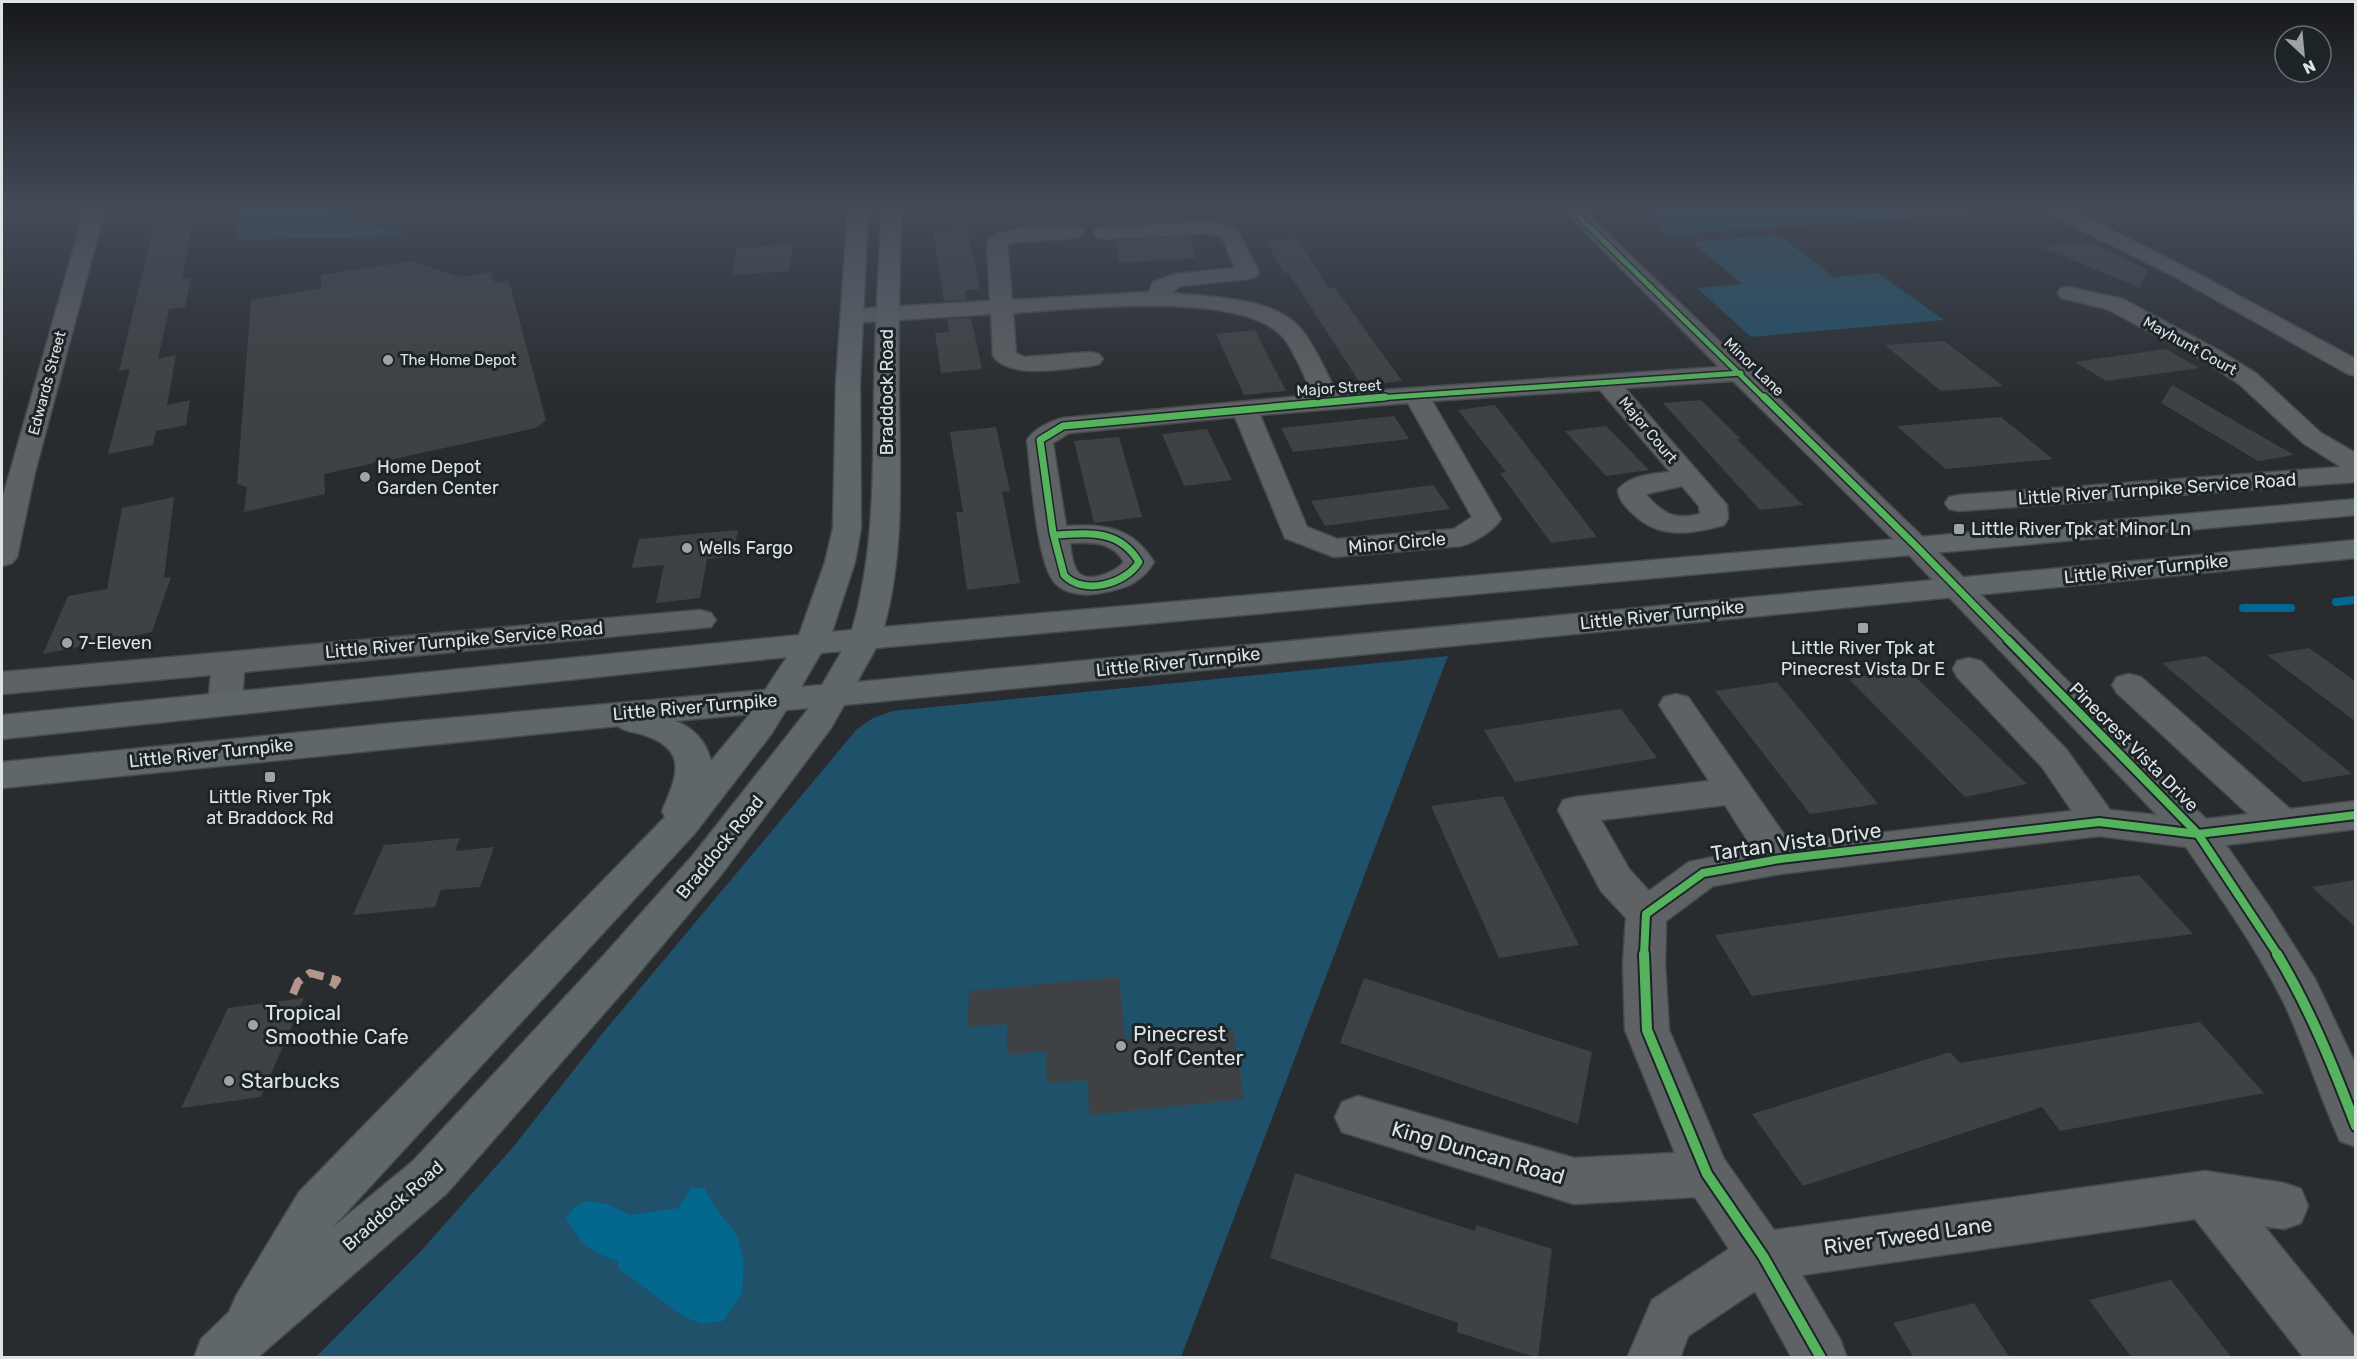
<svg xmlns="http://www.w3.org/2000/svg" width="2357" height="1359" viewBox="0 0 2357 1359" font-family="Rubik,sans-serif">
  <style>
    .green { fill: #20516b }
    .water { fill: #04678e }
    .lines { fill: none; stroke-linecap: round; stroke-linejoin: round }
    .stream { stroke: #04678e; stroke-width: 8 }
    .building { fill: #3f4244 }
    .minor-casing { stroke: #474a4c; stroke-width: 3 }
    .major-casing { stroke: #474a4c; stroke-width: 3 }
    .minor { fill: #5f6264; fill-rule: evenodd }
    .major { fill: #5f676b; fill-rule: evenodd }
    .quiet { stroke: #b2968c; stroke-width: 8; stroke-dasharray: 17 8; stroke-linecap: butt }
    .cycleway-far3-casing { stroke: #1d2428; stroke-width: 8 }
    .cycleway-far2-casing { stroke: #1d2428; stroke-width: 10 }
    .cycleway-far1-casing { stroke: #1d2428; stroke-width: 12 }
    .cycleway-casing { stroke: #1d2428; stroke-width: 14 }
    .cycleway-far3 { stroke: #56b35d; stroke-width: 5 }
    .cycleway-far2 { stroke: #56b35d; stroke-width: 7 }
    .cycleway-far1 { stroke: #56b35d; stroke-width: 8 }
    .cycleway { stroke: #56b35d; stroke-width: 10 }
    .poi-dot { fill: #9fa3a6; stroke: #1d2428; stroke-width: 2 }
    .labels { text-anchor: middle; stroke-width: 6; stroke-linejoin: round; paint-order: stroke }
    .far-street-label { font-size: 15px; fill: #dee3e6; stroke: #1d2428 }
    .far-poi-label { font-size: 15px; fill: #dee3e6; stroke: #1d2428; text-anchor: start }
    .street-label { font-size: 18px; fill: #dee3e6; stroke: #1d2428 }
    .poi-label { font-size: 18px; fill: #dee3e6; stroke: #1d2428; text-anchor: start }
    .near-street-label { font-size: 21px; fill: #dee3e6; stroke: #1d2428 }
    .near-poi-label { font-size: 21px; fill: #dee3e6; stroke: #1d2428; text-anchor: start }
  </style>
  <rect width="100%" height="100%" fill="#292c2f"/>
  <g class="green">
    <polygon points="239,209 323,209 407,236 236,240"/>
    <polygon points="1655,209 2012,209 1971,214 1665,235 1660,228"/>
    <polygon points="1779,235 1834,277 1878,273 1944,320 1751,337 1697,288 1742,284 1692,242"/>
    <polygon points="1448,656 1181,1357 315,1358 421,1251 514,1146 602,1034 857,729 873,718 893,711"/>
  </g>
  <path class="water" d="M691 1188H704L717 1210 737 1235 744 1262 742 1293 723 1321 701 1324 683 1316 619 1269 618 1261C588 1251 582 1245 566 1218L574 1208 587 1201 607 1204 631 1215 679 1208Z"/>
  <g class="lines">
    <g class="stream">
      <polyline points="2336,602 2356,600"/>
      <polyline points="2243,608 2291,608"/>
    </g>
  </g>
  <g class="building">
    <polygon points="1123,209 1179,209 1183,221 1110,226 1106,211"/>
    <polygon points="194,218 182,280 191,278 185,307 169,309 158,359 176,355 167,405 190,400 186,425 156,431 153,445 108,454 130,369 119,371 154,224"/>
    <polygon points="967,228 980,289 965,290 967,300 944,301 933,231"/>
    <polygon points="1189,236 1197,258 1120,263 1114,241"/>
    <polygon points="1298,239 1328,288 1335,288 1402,381 1362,386 1288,272 1283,273 1266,241"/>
    <polygon points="2087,241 2148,270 2140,288 2041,247"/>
    <polygon points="793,244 789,271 732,275 737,248"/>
    <polygon points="412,261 460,277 491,272 495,283 509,281 546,420 536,428 324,474 325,494 244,512 247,487 237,484 251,300 321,288 321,275"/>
    <polygon points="971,318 982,369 941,373 935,333 949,332 947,319"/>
    <polygon points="1255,330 1286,391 1244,395 1216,334"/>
    <polygon points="1944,341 2003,386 1941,391 1885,345"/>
    <polygon points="2166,349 2199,368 2106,381 2075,362"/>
    <polygon points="2172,385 2294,455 2258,461 2161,403"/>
    <polygon points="1701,400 1741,439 1737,439 1803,505 1760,510 1663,403"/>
    <polygon points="1495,405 1597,537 1551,543 1500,473 1506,472 1458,410"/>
    <polygon points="1394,416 1409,439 1293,452 1281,428"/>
    <polygon points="2001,417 2053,459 1945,469 1897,426"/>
    <polygon points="1606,426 1649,470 1606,476 1565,431"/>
    <polygon points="996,427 1010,491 1002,492 1020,583 967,590 956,512 963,512 950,432"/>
    <polygon points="1207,429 1232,480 1184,486 1162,434"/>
    <polygon points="1119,437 1142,517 1094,523 1074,441"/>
    <polygon points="1433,485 1450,509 1325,526 1311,501"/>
    <polygon points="174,497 164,578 171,577 152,632 43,654 68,596 107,589 122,508"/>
    <polygon points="738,530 733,556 707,559 700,598 656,603 664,565 632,568 639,539"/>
    <polygon points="2309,648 2355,681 2355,721 2267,655"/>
    <polygon points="2206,656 2224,670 2352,774 2303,782 2162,663"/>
    <polygon points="1906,668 2027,784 1965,797 1849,679"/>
    <polygon points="1777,682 1878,804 1810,814 1715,691"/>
    <polygon points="1621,709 1657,758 1515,782 1484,730"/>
    <polygon points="1503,796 1579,945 1499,958 1431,806"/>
    <polygon points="460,838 455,851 494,847 480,887 441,890 435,907 353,915 384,845"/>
    <polygon points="2139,875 2193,934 1996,959 1752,996 1715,935 1951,900"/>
    <polygon points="2355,880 2355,927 2312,887"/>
    <polygon points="1119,977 1125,1039 1233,1028 1244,1099 1089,1115 1088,1080 1047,1083 1046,1051 1007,1055 1007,1024 968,1027 969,991"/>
    <polygon points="1364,978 1592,1052 1578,1124 1340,1043"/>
    <polygon points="304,998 261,1097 181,1108 228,1008"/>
    <polygon points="2200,1022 2264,1093 2060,1131 2042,1107 1803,1186 1752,1114 1950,1052 1960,1063"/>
    <polygon points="1295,1173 1475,1231 1476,1225 1552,1249 1538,1358 1457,1332 1458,1323 1270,1258"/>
    <polygon points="2171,1280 2232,1358 2132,1358 2089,1300"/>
    <polygon points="1974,1303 2010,1358 1914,1358 1893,1323"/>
  </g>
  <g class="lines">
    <g class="minor-casing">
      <g id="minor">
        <polygon points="85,209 105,209 35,472 17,557 12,563 2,566 2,500"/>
        <path d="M1562 209H1582L1926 540 2206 819 2248 814 2117 693 2112 685 2117 677 2129 674 2141 677 2290 809 2356 801V829L2226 845 2270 908 2315 979 2352 1057 2356 1066V1147L2340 1141C2319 1095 2305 1047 2283 1001 2256 947 2220 897 2186 847L2099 836 1780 874 1713 886 1666 921 1665 964 1669 1030 1724 1159 1774 1230 2205 1171 2284 1183 2301 1189 2308 1206 2301 1223 2284 1229 2264 1226 2356 1339V1358H2304L2195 1219 1802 1275 1840 1339 1847 1358H1792L1755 1291 1688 1336 1680 1358H1627L1652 1300 1729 1249 1695 1197 1574 1204 1342 1132 1335 1117 1342 1102 1358 1096 1574 1158 1675 1153 1625 1030 1623 964 1626 918 1601 891 1558 810 1563 800 1576 797 1709 781 1659 705 1664 697 1676 694 1688 697 1790 843 2072 811 2042 767 1957 677 1953 669 1957 661 1969 658 1981 661 2066 749 2110 810 2157 815 1906 552 1733 381 1625 388 1727 505 1728 519 1724 525C1691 534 1659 540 1632 513 1625 506 1619 500 1618 490 1629 475 1653 474 1670 472L1600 390 1432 401 1501 519C1493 531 1475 542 1461 546L1334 557 1285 538 1235 417 1069 433 1053 443 1066 526C1106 524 1132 527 1154 562 1142 582 1127 588 1105 592 1090 596 1068 596 1056 584 1036 565 1031 470 1027 440 1034 429 1050 421 1063 418L1313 395C1306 380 1292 345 1281 335 1236 290 1075 309 1013 313L1016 353 1024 357 1091 352 1099 354 1103 359 1099 364 1091 366C1065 368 1010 380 993 356L991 314 852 323 844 321 841 316 844 311 852 309 990 301 987 242C998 225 1054 227 1074 226L1081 228 1084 232 1081 236 1074 238 1017 242 1007 245 1012 300 1149 292 1153 282 1176 274 1235 268 1222 237 1210 233 1103 239 1096 237 1093 233 1096 229 1211 221 1237 229 1259 273 1255 277 1248 279 1180 286 1171 293C1209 297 1275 297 1301 329 1316 347 1326 373 1337 393L1719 367ZM1408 403 1472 517 1454 529 1337 539 1307 527 1260 415ZM1682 486 1699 506 1700 514C1674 520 1665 515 1647 496L1646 494ZM1070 543C1091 542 1112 541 1124 562 1116 572 1087 585 1077 571 1072 564 1071 551 1070 543ZM1725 805 1753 849 1689 862 1649 891 1629 869 1601 820Z"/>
        <polygon points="2050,209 2070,209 2191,270 2356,359 2356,376 2348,374 2177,278 2051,215"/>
        <polygon points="2069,287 2123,299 2222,352 2257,374 2321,433 2356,453 2356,482 1959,511 1949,509 1945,503 1949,497 1959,495 2341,467 2303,443 2239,384 2206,362 2107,309 2061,298 2058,293 2061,288"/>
        <polygon points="700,610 711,613 716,620 711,627 244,672 242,703 237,711 225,714 213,711 208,703 211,675 2,694 2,672"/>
      </g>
    </g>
    <g class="major-casing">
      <path id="major" d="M848 209H868L860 382 861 528 855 562 832 632 852 630C874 554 873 479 874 400 875 336 878 273 882 209H902C899 275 898 340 899 405 900 481 904 554 884 627L2356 499V515L876 648 857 682 2356 540V558L844 705 831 728 721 875 634 979 447 1193 257 1358H194L201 1339 229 1312 236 1296 299 1192 665 817 662 811C677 776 689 750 644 735 636 732 625 732 618 726L2 788V762L394 723 765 690 787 657 2 739V715L799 635 825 562 833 528 836 382ZM842 651 822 685 801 687 821 653ZM809 708 693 855 604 955 413 1161 332 1228 695 833 772 733 786 710ZM750 714 711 761C706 741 694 728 675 721Z"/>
    </g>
    <use href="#minor" class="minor"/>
    <use href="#major" class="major"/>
    <polyline class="quiet" points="293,994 298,982 310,973 337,980 332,987"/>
    <g class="cycleway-far3-casing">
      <g id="cycleway-far3">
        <polyline points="1571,209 1765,399"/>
        <polyline points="1363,399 1741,373"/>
      </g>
    </g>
    <g class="cycleway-far2-casing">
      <g id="cycleway-far2">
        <polyline points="1764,397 1916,546 2010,642"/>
        <path d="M1055 535C1089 533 1119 529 1139 562 1126 584 1083 596 1064 575L1053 533 1040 440 1063 426 1385 397"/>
      </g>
    </g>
    <g class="cycleway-far1-casing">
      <g id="cycleway-far1">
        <polyline points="2008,640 2198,834 2278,955"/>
        <polyline points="1644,955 1646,914 1703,873 1780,859 2099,822 2198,834 2356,815"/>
      </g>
    </g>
    <g class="cycleway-casing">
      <g id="cycleway">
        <polyline points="1644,954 1647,1030 1707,1174 1763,1256 1821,1358"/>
        <path d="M2277 954C2310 1009 2333 1066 2356 1126"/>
      </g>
    </g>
    <use href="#cycleway-far3" class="cycleway-far3"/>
    <use href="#cycleway-far2" class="cycleway-far2"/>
    <use href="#cycleway-far1" class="cycleway-far1"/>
    <use href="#cycleway" class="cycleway"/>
  </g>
  <linearGradient id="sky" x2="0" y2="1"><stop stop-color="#17181a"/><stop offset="0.52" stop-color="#434b58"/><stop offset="1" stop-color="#434b58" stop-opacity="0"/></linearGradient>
  <rect width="2357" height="400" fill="url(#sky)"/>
  <g class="poi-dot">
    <circle cx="388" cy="360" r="6"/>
    <circle cx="365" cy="477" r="6"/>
    <rect x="1953" y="523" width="12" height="12" rx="3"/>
    <circle cx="687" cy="548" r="6"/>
    <rect x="1857" y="622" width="12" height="12" rx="3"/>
    <circle cx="67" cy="643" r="6"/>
    <rect x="264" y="771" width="12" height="12" rx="3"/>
    <circle cx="253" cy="1025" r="6"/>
    <circle cx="1121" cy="1046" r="6"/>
    <circle cx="229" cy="1081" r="6"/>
  </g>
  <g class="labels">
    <g class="far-street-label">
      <text transform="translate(2190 346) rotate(29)" y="5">Mayhunt Court</text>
      <text transform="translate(1754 367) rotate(44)" y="5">Minor Lane</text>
      <text transform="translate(47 383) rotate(-75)" y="5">Edwards Street</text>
      <text transform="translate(1339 388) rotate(-4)" y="5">Major Street</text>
      <text transform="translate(1648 430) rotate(50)" y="5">Major Court</text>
    </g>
    <g class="far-poi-label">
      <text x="400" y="365">The Home Depot</text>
    </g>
    <g class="street-label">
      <text transform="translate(887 392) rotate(-90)" y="6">Braddock Road</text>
      <text transform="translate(2157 489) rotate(-4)" y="6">Little River Turnpike Service Road</text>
      <text transform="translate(1397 543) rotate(-5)" y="6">Minor Circle</text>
      <text transform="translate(2146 569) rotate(-6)" y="6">Little River Turnpike</text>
      <text transform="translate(1662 615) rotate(-6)" y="6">Little River Turnpike</text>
      <text transform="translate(464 640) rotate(-5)" y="6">Little River Turnpike Service Road</text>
      <text transform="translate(1178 662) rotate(-6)" y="6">Little River Turnpike</text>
      <text transform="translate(695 707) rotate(-5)" y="6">Little River Turnpike</text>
      <text transform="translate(2134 747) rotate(45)" y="6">Pinecrest Vista Drive</text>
      <text transform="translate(211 753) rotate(-6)" y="6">Little River Turnpike</text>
      <text transform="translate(720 847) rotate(-51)" y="6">Braddock Road</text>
      <text transform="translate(393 1206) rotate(-41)" y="6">Braddock Road</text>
    </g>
    <g class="poi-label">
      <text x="377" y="473">Home Depot<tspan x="377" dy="21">Garden Center</tspan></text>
      <text x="1971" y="535">Little River Tpk at Minor Ln</text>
      <text x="699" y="554">Wells Fargo</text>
      <text x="79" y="649">7-Eleven</text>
      <text x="1863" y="654" text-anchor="middle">Little River Tpk at<tspan x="1863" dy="21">Pinecrest Vista Dr E</tspan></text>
      <text x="270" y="803" text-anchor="middle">Little River Tpk<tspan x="270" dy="21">at Braddock Rd</tspan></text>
    </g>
    <g class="near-street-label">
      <text transform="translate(1796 842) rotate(-8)" y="7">Tartan Vista Drive</text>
      <text transform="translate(1478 1153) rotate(16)" y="7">King Duncan Road</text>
      <text transform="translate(1908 1236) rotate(-8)" y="7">River Tweed Lane</text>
    </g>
    <g class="near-poi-label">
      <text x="265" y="1020">Tropical<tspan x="265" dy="24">Smoothie Cafe</tspan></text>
      <text x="1133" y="1041">Pinecrest<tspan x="1133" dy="24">Golf Center</tspan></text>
      <text x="241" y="1088">Starbucks</text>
    </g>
  </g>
  <rect width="2357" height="1359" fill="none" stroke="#dee3e6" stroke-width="6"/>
  <g transform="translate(2303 54) rotate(154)"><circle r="28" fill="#1d2428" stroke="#6a7074" stroke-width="1.5"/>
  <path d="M0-4.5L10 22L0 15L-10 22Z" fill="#9fa3a6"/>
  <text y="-9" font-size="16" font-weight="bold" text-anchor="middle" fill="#dee3e6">N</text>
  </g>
</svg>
